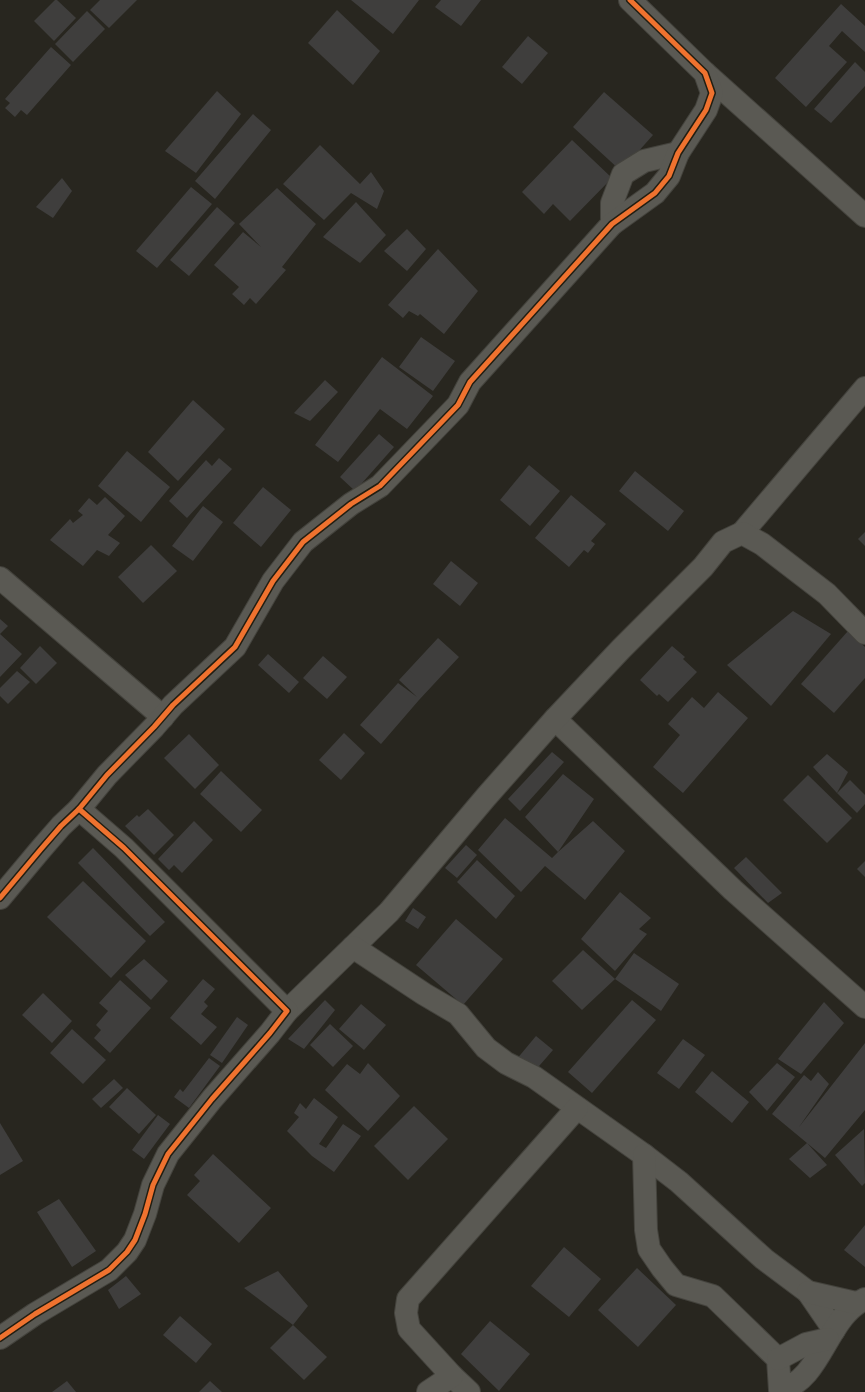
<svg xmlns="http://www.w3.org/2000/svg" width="865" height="1392" viewBox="0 0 865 1392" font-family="Mulish,sans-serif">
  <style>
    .building { fill: #3f3e3d }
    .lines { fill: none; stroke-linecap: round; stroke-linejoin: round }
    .minor-casing { stroke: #44433d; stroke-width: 24 }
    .minor { stroke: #5a5953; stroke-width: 22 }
    .cycleway-casing { stroke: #221e12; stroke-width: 8 }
    .cycleway { stroke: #ef722f; stroke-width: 5 }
  </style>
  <rect width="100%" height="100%" fill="#28261f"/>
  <g class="building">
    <polygon points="55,0 57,0 76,18 54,41 34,21"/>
    <polygon points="100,0 137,0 109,28 90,10"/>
    <polygon points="351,0 419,0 393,34"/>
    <polygon points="441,0 481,0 461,26 435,7"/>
    <polygon points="841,4 865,26 865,52 842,31 829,46 847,62 806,107 775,78"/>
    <polygon points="337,10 380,51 353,85 308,43"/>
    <polygon points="87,11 105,29 73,62 55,44"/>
    <polygon points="528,36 548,53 522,84 502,67"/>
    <polygon points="51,47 71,65 27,115 21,110 15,117 5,108 10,103 5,99"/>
    <polygon points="855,62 865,72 865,86 831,123 814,109"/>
    <polygon points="217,91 241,114 196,173 165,151"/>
    <polygon points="604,92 653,135 621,171 573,127"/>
    <polygon points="253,114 271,130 215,199 195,181"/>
    <polygon points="572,140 612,178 570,221 553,204 544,214 522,192"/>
    <polygon points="320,145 360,184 371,172 384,191 377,209 351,193 324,220 283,184"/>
    <polygon points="62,178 72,191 53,218 36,207"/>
    <polygon points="191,187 212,204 157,268 136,251"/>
    <polygon points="277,188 316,224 282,267 286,270 256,304 250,298 244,305 232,294 239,287 214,265 243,232 261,247 239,224"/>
    <polygon points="356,202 386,235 360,263 323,237"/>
    <polygon points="217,207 235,223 189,276 170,260"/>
    <polygon points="407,229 426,249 407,271 384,251"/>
    <polygon points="438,249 478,291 444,334 420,314 418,316 409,311 403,318 388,305"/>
    <polygon points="421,337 455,361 433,391 399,367"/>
    <polygon points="382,357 433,396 407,429 380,409 338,462 315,445"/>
    <polygon points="325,380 338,392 310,421 294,413"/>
    <polygon points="193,400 225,429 178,481 148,452"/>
    <polygon points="379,434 394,447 355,491 340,477"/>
    <polygon points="127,451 170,487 141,522 98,486"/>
    <polygon points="219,458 232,469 187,518 169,501 206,460 212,466"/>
    <polygon points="529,465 560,491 530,526 500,500"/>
    <polygon points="635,471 684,511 668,531 619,491"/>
    <polygon points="263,487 291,510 261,547 233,523"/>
    <polygon points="571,495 606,524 591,541 595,544 588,553 584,550 569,567 535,538"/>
    <polygon points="105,497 125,516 108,535 120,543 109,556 97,550 83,566 50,540 70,519 73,523 83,515 78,511 89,498 97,505"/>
    <polygon points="203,506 223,522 193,561 172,546"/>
    <polygon points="865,532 865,546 858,539"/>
    <polygon points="151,545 177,571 143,603 118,577"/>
    <polygon points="451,561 478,583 460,606 433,584"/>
    <polygon points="793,611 831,634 771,706 727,665"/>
    <polygon points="0,619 8,626 0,634 22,654 0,677"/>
    <polygon points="848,631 865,647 865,678 834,713 801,684"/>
    <polygon points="438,638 459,657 419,700 381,744 360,725 398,683 417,697 399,680"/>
    <polygon points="40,646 57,663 36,684 20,668"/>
    <polygon points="672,646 685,657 683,659 697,672 668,702 659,694 657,696 640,680"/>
    <polygon points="268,654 299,682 289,693 258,665"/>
    <polygon points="323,656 347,677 327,699 303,678"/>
    <polygon points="17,671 30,682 8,704 0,696 0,688"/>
    <polygon points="718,692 748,718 683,793 653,767 680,735 668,724 692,697 704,708"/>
    <polygon points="344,733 365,753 341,780 319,760"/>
    <polygon points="189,734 219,765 195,789 164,758"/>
    <polygon points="552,752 564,762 520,811 508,799"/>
    <polygon points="827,754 848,772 837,793 813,767"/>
    <polygon points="221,771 262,810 241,832 200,794"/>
    <polygon points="563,774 594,799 558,852 593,821 625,851 585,900 545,866 521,892 478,850 505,818 552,858 558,852 525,817"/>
    <polygon points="808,775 852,818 827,843 783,800"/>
    <polygon points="850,780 865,795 865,804 857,813 837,793"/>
    <polygon points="148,809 174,835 154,855 125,826 137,815 139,817"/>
    <polygon points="194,821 213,840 182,873 174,865 169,870 158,859"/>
    <polygon points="466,845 477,855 457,878 445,868"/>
    <polygon points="93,848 165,922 150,936 78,863"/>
    <polygon points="746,857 782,893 768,903 734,868"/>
    <polygon points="477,860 515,896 496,919 457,882"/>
    <polygon points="865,861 865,877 857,869"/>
    <polygon points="83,881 146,941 111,978 47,917"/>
    <polygon points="620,892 651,918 639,929 647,934 615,971 581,939"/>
    <polygon points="413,908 426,917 418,929 405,921"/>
    <polygon points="456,919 503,959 463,1005 416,965"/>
    <polygon points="583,950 615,979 582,1010 552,981"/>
    <polygon points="634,953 679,984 661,1011 615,979"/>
    <polygon points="144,959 168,981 151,1000 125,975"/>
    <polygon points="203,979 215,989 204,1002 208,1006 201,1014 217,1027 201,1045 170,1018"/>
    <polygon points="120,980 151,1008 110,1053 94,1038 101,1030 96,1025 108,1011 99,1003"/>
    <polygon points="43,993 72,1021 52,1043 22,1015"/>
    <polygon points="325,1000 335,1010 304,1049 288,1039"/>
    <polygon points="632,1000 656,1020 592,1093 568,1072"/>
    <polygon points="824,1002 844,1023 801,1074 778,1059"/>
    <polygon points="361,1004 386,1025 364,1050 339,1029"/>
    <polygon points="237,1017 248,1025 222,1063 210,1055"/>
    <polygon points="330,1024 353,1046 333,1067 310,1045"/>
    <polygon points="72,1029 106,1060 83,1084 50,1053"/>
    <polygon points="536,1036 553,1050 533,1073 516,1060"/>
    <polygon points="683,1039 705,1055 679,1089 657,1073"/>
    <polygon points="865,1043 865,1110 825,1158 807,1143 827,1165 810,1178 789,1159 807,1143 772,1114 804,1075 811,1081 818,1072 829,1084 799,1127"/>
    <polygon points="209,1058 220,1066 189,1108 174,1097 180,1089 183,1092"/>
    <polygon points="368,1063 400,1096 368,1131 325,1090 347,1064 360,1074"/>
    <polygon points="777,1063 795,1077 767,1111 749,1092"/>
    <polygon points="712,1071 749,1102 732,1123 695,1092"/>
    <polygon points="114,1079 123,1088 101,1108 92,1099"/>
    <polygon points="127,1088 156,1115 139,1134 109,1107"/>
    <polygon points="314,1098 338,1117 319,1144 326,1148 343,1124 361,1136 334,1172 312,1156 287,1131 299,1117 294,1113 300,1103 306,1109"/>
    <polygon points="414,1106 448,1139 408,1180 374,1146"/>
    <polygon points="158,1115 170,1124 144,1159 132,1150"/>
    <polygon points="0,1123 23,1161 0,1175"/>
    <polygon points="864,1129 865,1183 862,1186 835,1155"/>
    <polygon points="213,1154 271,1208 239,1243 187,1195 200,1181 194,1175"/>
    <polygon points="59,1199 96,1251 72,1267 37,1212"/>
    <polygon points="865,1225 865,1267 844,1250"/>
    <polygon points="564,1247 601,1279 569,1317 531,1286"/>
    <polygon points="637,1268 676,1305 638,1347 598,1310"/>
    <polygon points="278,1271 308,1306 293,1325 244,1288"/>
    <polygon points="126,1276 141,1294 119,1309 108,1290"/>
    <polygon points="180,1316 212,1344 196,1363 163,1335"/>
    <polygon points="490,1321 530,1354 499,1391 461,1354"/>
    <polygon points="293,1325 327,1357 304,1380 270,1348"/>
    <polygon points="67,1381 76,1392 52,1392"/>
    <polygon points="210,1381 222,1392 199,1392"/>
  </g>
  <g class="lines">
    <g class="minor-casing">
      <g id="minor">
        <polyline points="705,73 865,216"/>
        <polyline points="612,224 612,203 623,174 644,161 678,153"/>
        <polyline points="742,533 865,388"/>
        <polyline points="0,578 163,717"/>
        <polyline points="555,719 733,890 865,1007"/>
        <polyline points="0,898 41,849 61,826 79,809 107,775 154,727 173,705 235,647 273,581 303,542 351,504 380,486 458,405 470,382 612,224 655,193 669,176 678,153 706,110 712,93 705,73 630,0"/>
        <polyline points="353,947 389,912 486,797 555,719 621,649 703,567 723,542 742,533 762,544 827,594 865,633"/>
        <polyline points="287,1011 353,947 424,994 458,1014 486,1048 506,1063 534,1077 644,1155 679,1182 764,1259 808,1292 834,1330"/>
        <path d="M644 1155 646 1230 649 1249 662 1268 676 1285 713 1296 778 1359 780 1390C822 1380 826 1317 865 1299"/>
        <polyline points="808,1292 856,1303"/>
        <polyline points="0,1338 35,1314 109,1270 127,1252 135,1240 145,1214 153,1185 168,1154 212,1099 270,1033 287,1011 124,848 79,809"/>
        <polyline points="778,1359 806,1344 828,1339"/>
        <polyline points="452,1376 469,1392"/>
        <polyline points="428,1392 452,1376 409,1329 406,1313 408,1299 577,1108"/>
      </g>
    </g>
    <use href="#minor" class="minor"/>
    <g class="cycleway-casing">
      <g id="cycleway">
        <polyline points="0,898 41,849 61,826 79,809 107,775 154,727 173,705 235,647 273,581 303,542 351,504 380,486 458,405 470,382 612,224 655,193 669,176 678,153 706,110 712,93 705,73 630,0"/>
        <polyline points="0,1338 35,1314 109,1270 127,1252 135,1240 145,1214 153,1185 168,1154 212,1099 270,1033 287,1011 124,848 79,809"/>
      </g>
    </g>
    <use href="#cycleway" class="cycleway"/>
  </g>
</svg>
